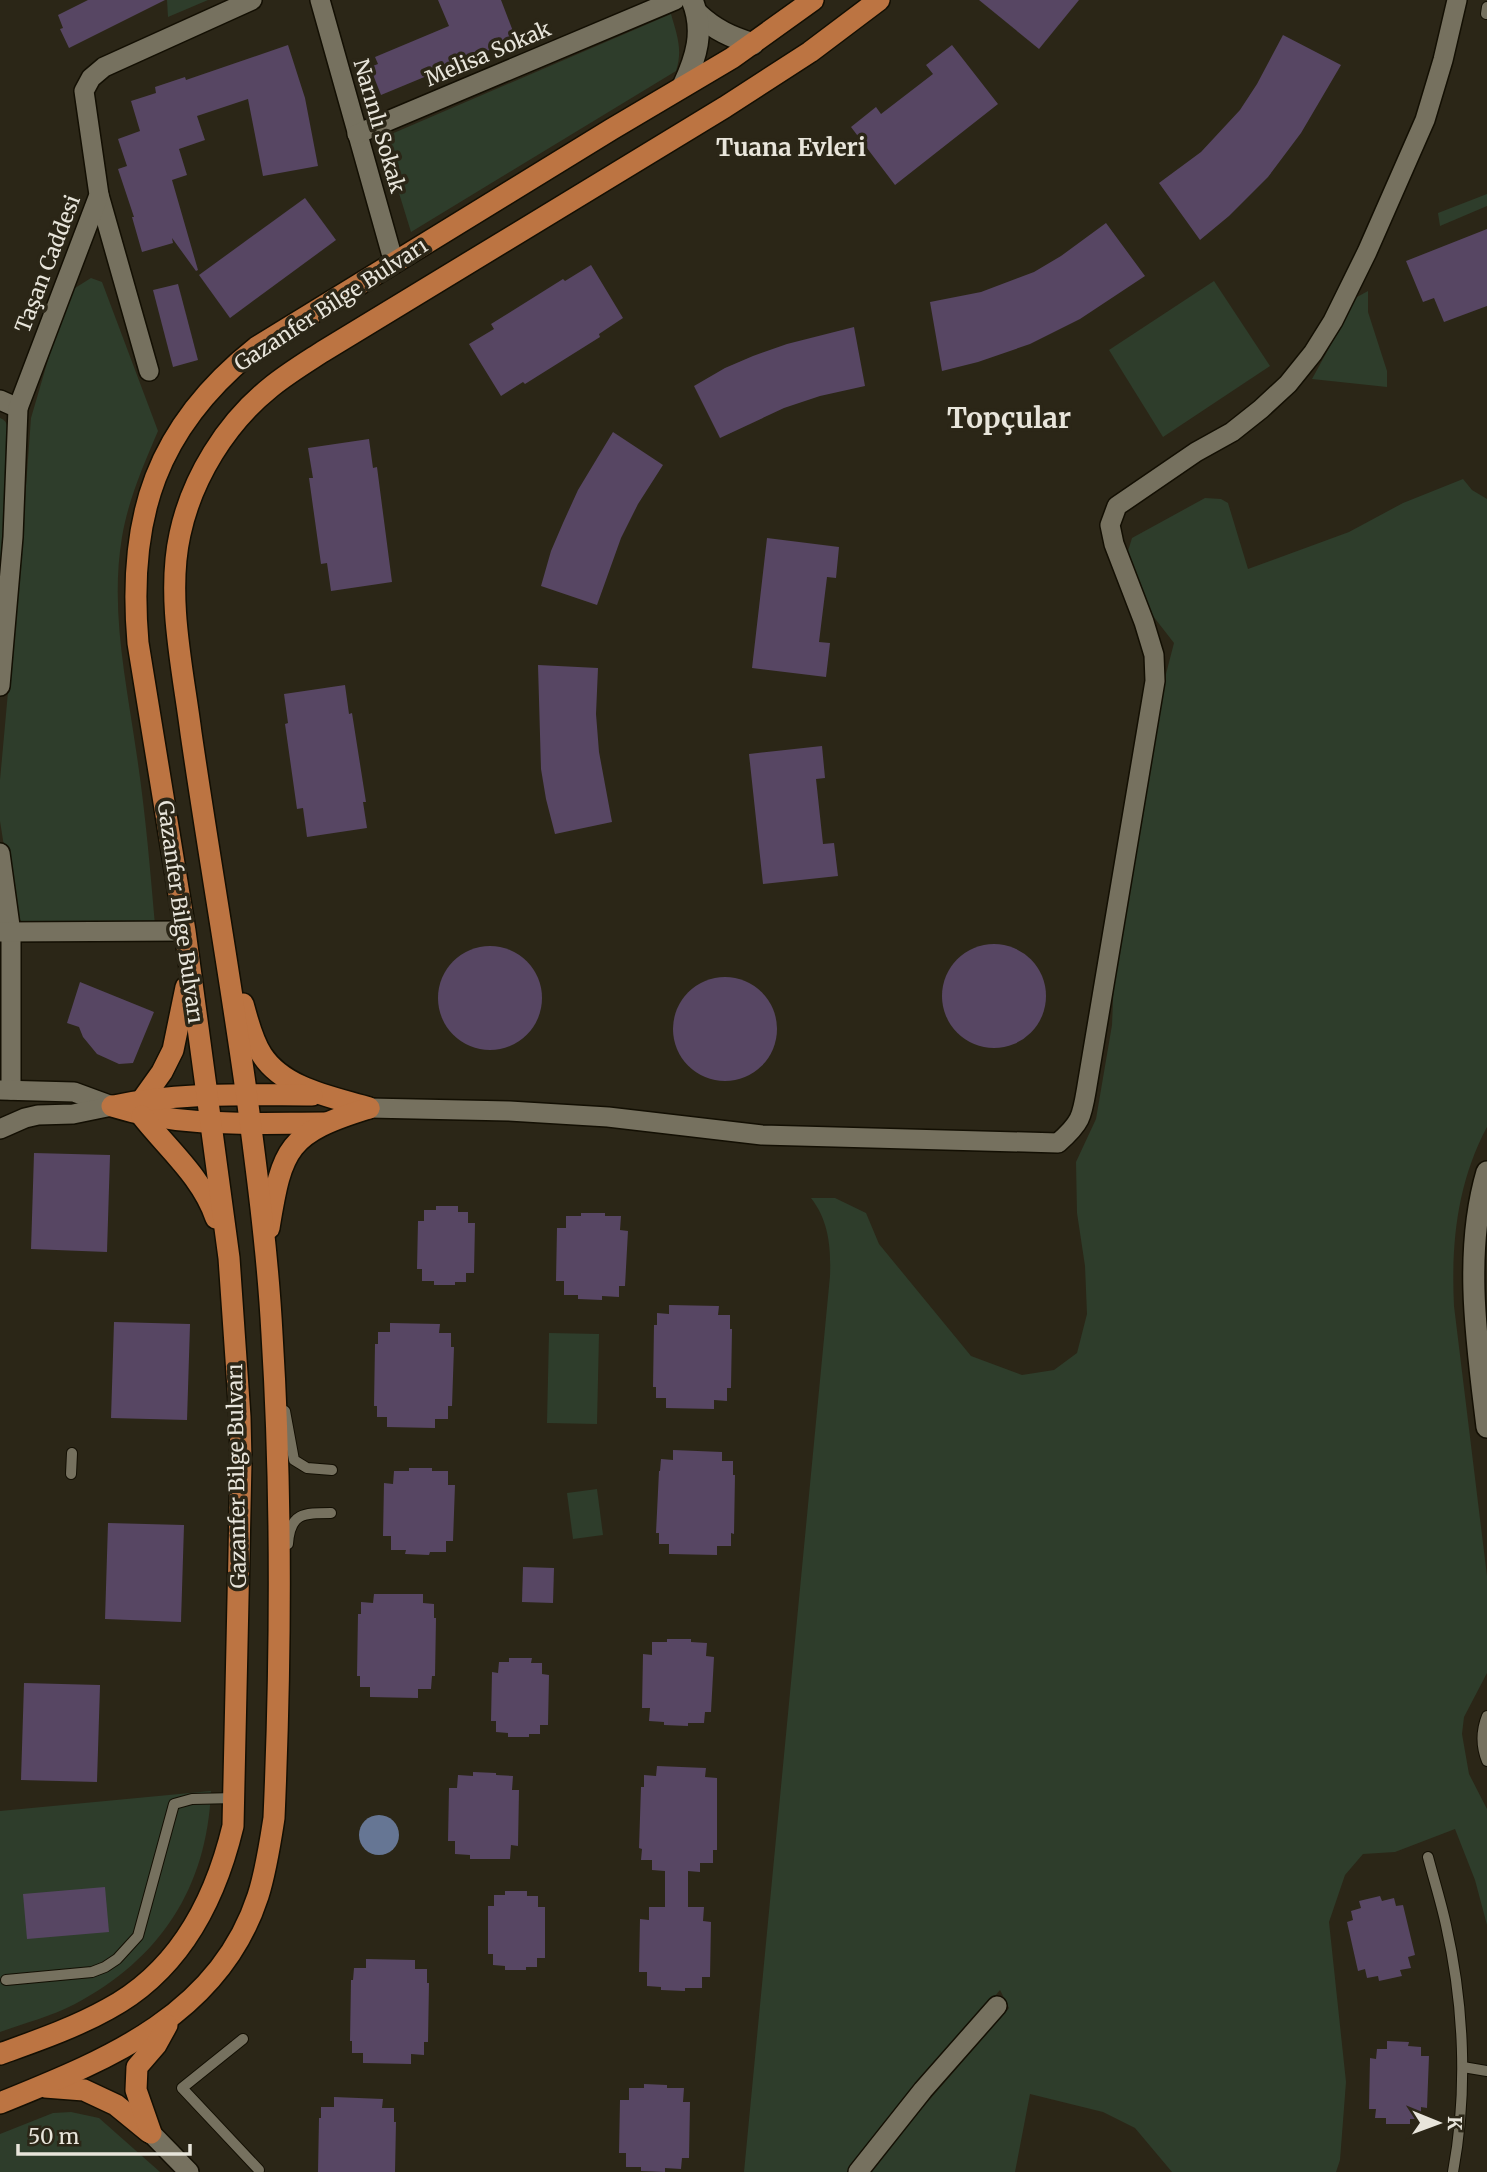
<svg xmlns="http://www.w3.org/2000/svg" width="1487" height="2172" viewBox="0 0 1487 2172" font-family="Merriweather,serif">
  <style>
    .green { fill: #2e3d2b }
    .water { fill: #667694 }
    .building { fill: #574663 }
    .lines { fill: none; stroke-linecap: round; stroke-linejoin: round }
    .lane-casing { stroke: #130f03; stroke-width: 12 }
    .street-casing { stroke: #130f03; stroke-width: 22 }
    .secondary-casing { stroke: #130f03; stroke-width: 24 }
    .primary-casing { stroke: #130f03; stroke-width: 24 }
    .lane { stroke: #76715f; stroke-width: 10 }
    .street { stroke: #76715f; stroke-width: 19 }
    .secondary { stroke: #76715f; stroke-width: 21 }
    .primary { stroke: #bc7442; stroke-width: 21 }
    .labels { text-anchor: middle; stroke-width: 7; stroke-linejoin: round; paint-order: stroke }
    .street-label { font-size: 21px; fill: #e8e5db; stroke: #2b2617 }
    .quarter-label { font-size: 24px; font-weight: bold; fill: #e8e5db; stroke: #2b2617 }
    .district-label { font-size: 28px; font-weight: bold; fill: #e8e5db; stroke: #2b2617 }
  </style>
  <rect width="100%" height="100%" fill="#2b2617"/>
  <g class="green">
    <polygon points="167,0 208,0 168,17"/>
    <path d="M671 14C677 35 683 50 676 71L411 232 382 138Z"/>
    <polygon points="1487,194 1487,206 1440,226 1438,213"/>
    <path d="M91 278 102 282 158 431C143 466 128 501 122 537 110 609 126 680 136 750 145 808 150 867 155 925L25 924 15 916 0 821V780L23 527 31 418 62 312 75 288Z"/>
    <polygon points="1214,281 1270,366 1163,437 1109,350"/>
    <polygon points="1368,291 1368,312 1387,371 1387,387 1312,379 1357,297"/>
    <path d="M0 418C9 421 9 432 9 440L0 592Z"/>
    <path d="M1463 479 1472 490 1487 499V1127C1457 1183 1451 1244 1454 1306L1487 1576V1673L1464 1717 1462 1734 1469 1774 1487 1809V1925L1475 1880 1455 1829 1395 1852 1363 1854 1345 1875 1329 1922 1346 2082 1340 2160 1336 2172H1172L1135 2128 1103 2112 1030 2094 1015 2172H867L1009 2008 1000 1990 848 2172H744L830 1276C831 1248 829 1221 811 1198H835L866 1213 879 1244 971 1356 1022 1375 1054 1370 1077 1353 1087 1314 1085 1266 1077 1213 1076 1162 1096 1119 1112 1025 1119 855 1174 643 1153 616 1128 551 1132 538 1205 498 1221 499 1228 503 1248 569 1349 532 1403 503Z"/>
    <polygon points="549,1333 599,1334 597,1424 547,1423"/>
    <polygon points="597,1489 603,1535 573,1539 567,1493"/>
    <path d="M211 1791C207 1888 160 1959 75 2004 52 2016 25 2023 0 2032V1811Z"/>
    <polygon points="71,2112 99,2118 160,2172 0,2172 0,2134 53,2113"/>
  </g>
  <circle class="water" cx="379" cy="1835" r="20"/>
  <g class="building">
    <polygon points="88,0 165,0 69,48 60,29 63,28 58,15"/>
    <polygon points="438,0 501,0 516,39 381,95 370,67 378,64 375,57 449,26"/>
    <polygon points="979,0 1079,0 1039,49"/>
    <polygon points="1283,35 1341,65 1301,133 1268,177 1229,216 1200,240 1159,183 1201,152 1240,110 1257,84"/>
    <polygon points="288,45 305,98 318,166 263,176 248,99 197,116 205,140 179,149 187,175 172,180 198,270 196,271 172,238 173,243 142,252 132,217 134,217 118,169 127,166 118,139 140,131 131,101 156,93 155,87 185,77 186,80"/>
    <polygon points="952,45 998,104 895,185 851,127 876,107 881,114 933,74 926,65"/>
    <polygon points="305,198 336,240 230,318 199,275"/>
    <polygon points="1106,223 1145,276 1080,319 1030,344 978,362 942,371 930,302 981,292 1034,272 1061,256"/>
    <polygon points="1487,229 1487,306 1444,322 1434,298 1423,302 1406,261"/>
    <polygon points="591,265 623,318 599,334 600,337 525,384 523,382 501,396 469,344 494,329 491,324 563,279 565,281"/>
    <polygon points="178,284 198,360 173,367 153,290"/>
    <polygon points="854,327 865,386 820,396 784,408 720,438 694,386 725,368 753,356 787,344"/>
    <polygon points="613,432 663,465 638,504 621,538 597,605 541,586 551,551 563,523 578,490"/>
    <polygon points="369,439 373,468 377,467 392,582 331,591 327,563 321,564 309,478 313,478 308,448"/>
    <polygon points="767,538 839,547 836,578 827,577 819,642 830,643 826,677 752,668"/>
    <polygon points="538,665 598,668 596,714 599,752 612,822 555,834 546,799 541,769"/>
    <polygon points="345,685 349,714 352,713 366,802 363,802 367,828 307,837 303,808 297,809 285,724 288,723 284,694"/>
    <polygon points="822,746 825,778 816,779 823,844 834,843 838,876 763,884 749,754"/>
    <circle cx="994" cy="996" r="52"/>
    <circle cx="490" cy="998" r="52"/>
    <circle cx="725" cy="1029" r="52"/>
    <polygon points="80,982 154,1012 133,1063 119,1064 97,1054 83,1037 79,1027 67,1023"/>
    <polygon points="34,1153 110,1155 107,1252 31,1249"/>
    <polygon points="436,1206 458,1206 458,1212 468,1212 468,1223 475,1223 474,1273 466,1273 466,1282 455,1282 455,1285 434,1285 434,1281 422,1281 422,1269 417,1269 418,1221 424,1221 424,1210 436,1210"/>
    <polygon points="581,1213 605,1213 605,1216 621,1216 620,1230 628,1231 625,1286 619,1286 619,1297 602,1296 602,1300 578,1299 578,1295 564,1295 564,1281 556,1281 557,1228 566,1228 566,1216 581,1216"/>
    <polygon points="669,1305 719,1306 718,1315 730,1315 730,1329 732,1329 731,1388 727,1388 727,1401 714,1400 714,1409 666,1408 666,1398 656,1398 656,1387 653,1387 654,1325 657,1325 657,1313 669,1314"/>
    <polygon points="114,1322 190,1324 187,1420 111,1418"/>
    <polygon points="390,1323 440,1324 439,1333 451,1333 451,1347 454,1347 452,1406 448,1406 448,1419 435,1419 435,1428 387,1427 387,1417 377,1417 377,1406 374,1406 375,1344 378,1344 378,1332 390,1332"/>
    <polygon points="673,1450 722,1452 722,1461 733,1461 733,1475 735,1475 734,1534 731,1533 731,1546 717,1546 717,1555 669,1554 669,1544 659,1544 659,1533 656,1533 659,1471 660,1471 661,1459 673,1460"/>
    <polygon points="409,1468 432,1468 432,1471 448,1471 448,1485 455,1485 453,1541 446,1541 446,1552 430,1552 429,1555 405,1554 406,1550 391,1550 391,1536 383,1536 384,1483 393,1484 394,1471 409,1471"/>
    <polygon points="108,1523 184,1525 181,1622 105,1619"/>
    <polygon points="523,1567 554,1568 553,1603 522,1602"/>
    <polygon points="374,1594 423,1594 423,1603 434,1604 434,1618 436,1618 435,1676 432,1676 431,1689 418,1689 418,1698 370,1697 370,1687 360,1687 360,1676 357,1676 358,1614 361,1614 361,1602 373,1603"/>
    <polygon points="667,1639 691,1639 691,1642 707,1643 706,1656 714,1657 711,1712 705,1712 704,1723 688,1723 688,1726 664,1725 664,1722 649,1721 650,1708 642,1708 643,1654 652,1655 652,1642 667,1642"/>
    <polygon points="509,1658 532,1658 531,1663 542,1663 542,1674 549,1675 548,1725 540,1725 540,1734 529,1734 529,1737 508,1737 508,1733 496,1732 496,1721 491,1721 492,1672 498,1673 499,1662 509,1662"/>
    <polygon points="24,1683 100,1685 97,1782 21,1780"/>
    <polygon points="657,1766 706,1768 705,1777 717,1778 717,1850 713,1850 713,1863 700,1863 700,1872 688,1871 688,1907 704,1907 703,1921 711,1922 710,1977 702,1977 702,1988 685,1988 685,1991 661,1990 661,1987 647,1986 647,1972 639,1972 640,1919 649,1920 649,1907 665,1907 665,1871 652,1870 652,1860 641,1860 642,1849 639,1848 641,1787 644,1787 644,1775 656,1776"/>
    <polygon points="473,1772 496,1773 496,1775 513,1776 512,1790 519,1790 518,1846 511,1845 510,1859 470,1859 470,1855 455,1854 455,1841 448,1841 449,1788 457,1788 458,1775 473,1776"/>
    <polygon points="105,1887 109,1932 27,1939 23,1894"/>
    <polygon points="505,1891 527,1891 527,1896 538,1896 538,1907 545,1907 545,1958 537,1958 537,1967 526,1967 526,1970 505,1970 505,1966 493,1965 493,1954 488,1954 488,1906 494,1906 494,1895 505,1895"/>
    <polygon points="1380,1896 1382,1901 1394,1898 1396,1906 1403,1905 1415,1955 1408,1957 1411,1968 1400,1970 1402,1976 1379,1981 1378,1976 1367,1978 1365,1969 1358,1971 1347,1922 1353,1920 1351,1911 1361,1908 1359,1901"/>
    <polygon points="366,1959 415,1960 415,1969 427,1969 427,1983 429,1983 428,2042 424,2042 424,2055 411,2054 411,2064 363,2063 363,2053 352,2053 352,2041 350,2041 351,1980 353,1980 354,1968 366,1968"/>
    <polygon points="1387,2041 1409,2042 1408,2046 1421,2047 1421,2056 1429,2056 1427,2108 1421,2107 1421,2119 1410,2119 1410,2124 1386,2124 1386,2118 1375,2118 1376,2109 1369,2109 1370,2058 1376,2059 1377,2049 1387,2049"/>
    <polygon points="644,2084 667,2085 667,2088 684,2088 683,2102 690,2102 689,2158 682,2158 681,2169 665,2168 665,2172 641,2171 641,2167 626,2167 626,2153 619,2153 620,2100 629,2100 629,2088 644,2088"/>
    <polygon points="334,2097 383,2099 382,2108 394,2108 394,2122 396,2122 395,2172 318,2172 319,2118 321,2118 321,2107 334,2107"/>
  </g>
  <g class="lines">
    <g class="lane-casing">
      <g id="lane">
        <polyline points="1486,14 1487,7"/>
        <polyline points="285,1411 294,1460 307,1468 332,1470"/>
        <polyline points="71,1474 72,1453"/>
        <path d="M288 1544C290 1513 303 1513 331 1513"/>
        <path d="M1487 1716C1481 1731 1481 1746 1487 1761"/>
        <path d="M1428 1857C1434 1880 1441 1902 1446 1925 1464 2005 1468 2091 1453 2172"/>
        <polyline points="6,1980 92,1972 105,1967 117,1959 138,1936 174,1804 192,1799 235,1798"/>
        <polyline points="243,2039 182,2088 259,2170"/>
        <polyline points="1463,2067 1487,2071"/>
      </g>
    </g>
    <g class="street-casing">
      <g id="street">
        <polyline points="320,0 394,263"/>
        <polyline points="357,134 675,0"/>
        <polyline points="99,195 149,371"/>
        <polyline points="0,400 18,408"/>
        <polyline points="0,686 13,537 18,408 99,195 84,91 91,78 104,67 252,0"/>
        <polyline points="0,853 11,933 11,1090"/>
        <polyline points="1,932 185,931"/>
        <polyline points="0,1090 74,1092 112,1106"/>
        <path d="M369 1108 509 1111 608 1117 762 1135 1058 1143C1082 1122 1082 1116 1087 1086L1155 681 1154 655 1144 622 1114 544 1110 525 1117 506 1196 452 1232 432 1261 409 1288 384 1313 353 1333 321 1367 252 1425 120 1443 60 1457 0"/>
        <polyline points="0,1129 25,1118 38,1115 73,1114 112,1106"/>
        <polyline points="151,2133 189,2172"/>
        <polyline points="858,2172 923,2090 997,2006"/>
      </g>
    </g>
    <g class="secondary-casing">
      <g id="secondary">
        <path d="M698 14C715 30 731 37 753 44"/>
        <path d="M683 86C696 58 705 31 692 0"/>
        <path d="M1487 1172C1463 1253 1477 1344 1487 1427"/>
      </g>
    </g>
    <g class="primary-casing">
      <g id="primary">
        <path d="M243 1004C248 1021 252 1040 262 1055 284 1089 333 1097 369 1108"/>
        <polyline points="142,1100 162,1072 173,1050 186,987"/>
        <path d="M112 1106C181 1128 253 1123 325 1123"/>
        <path d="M114 1106C179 1092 246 1095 312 1095"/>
        <path d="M142 1116C168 1149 202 1177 216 1218"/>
        <path d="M269 1228C282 1147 288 1133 369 1108"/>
        <path d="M0 2054C36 2041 74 2028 108 2009 179 1971 215 1901 233 1826L241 1462 240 1417 229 1258 185 931 138 643C127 517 156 427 257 347L612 129 732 58 813 0"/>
        <polyline points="45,2087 84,2090 116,2105 149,2132"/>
        <path d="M0 2103C106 2060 219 2016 258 1896 266 1871 270 1844 274 1818 281 1657 282 1495 272 1334 268 1258 258 1181 248 1105 231 981 209 857 191 733 183 670 166 597 180 534 192 478 226 423 271 387 287 374 305 363 322 352L725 107 810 52 879 0"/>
        <polyline points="151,2133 136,2090 137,2067 156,2045 167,2025"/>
      </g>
    </g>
    <use href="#lane" class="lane"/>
    <use href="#street" class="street"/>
    <use href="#secondary" class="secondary"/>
    <use href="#primary" class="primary"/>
  </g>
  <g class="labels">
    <g class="street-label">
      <text transform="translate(488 54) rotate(-23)" y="7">Melisa Sokak</text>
      <text transform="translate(379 126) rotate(74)" y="7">Narınlı Sokak</text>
      <text transform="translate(48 264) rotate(-69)" y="7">Taşan Caddesi</text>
      <text transform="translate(331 305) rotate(-33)" y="7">Gazanfer Bilge Bulvarı</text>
      <text transform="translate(180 912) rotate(82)" y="7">Gazanfer Bilge Bulvarı</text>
      <text transform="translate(237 1476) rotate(-91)" y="7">Gazanfer Bilge Bulvarı</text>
    </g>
    <g class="quarter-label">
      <text x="791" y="156">Tuana Evleri</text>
    </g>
    <g class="district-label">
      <text x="1009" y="428">Topçular</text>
    </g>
  </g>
  <g transform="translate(1438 2123) rotate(91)" stroke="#2b2617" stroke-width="5" paint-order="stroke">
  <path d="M0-5L12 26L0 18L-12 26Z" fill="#e8e5db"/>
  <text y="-10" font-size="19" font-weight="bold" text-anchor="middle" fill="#e8e5db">K</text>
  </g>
  <path d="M18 2144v10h172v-10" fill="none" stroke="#e8e5db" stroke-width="3.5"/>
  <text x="28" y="2144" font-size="21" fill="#e8e5db" stroke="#2b2617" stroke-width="5" paint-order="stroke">50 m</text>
</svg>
